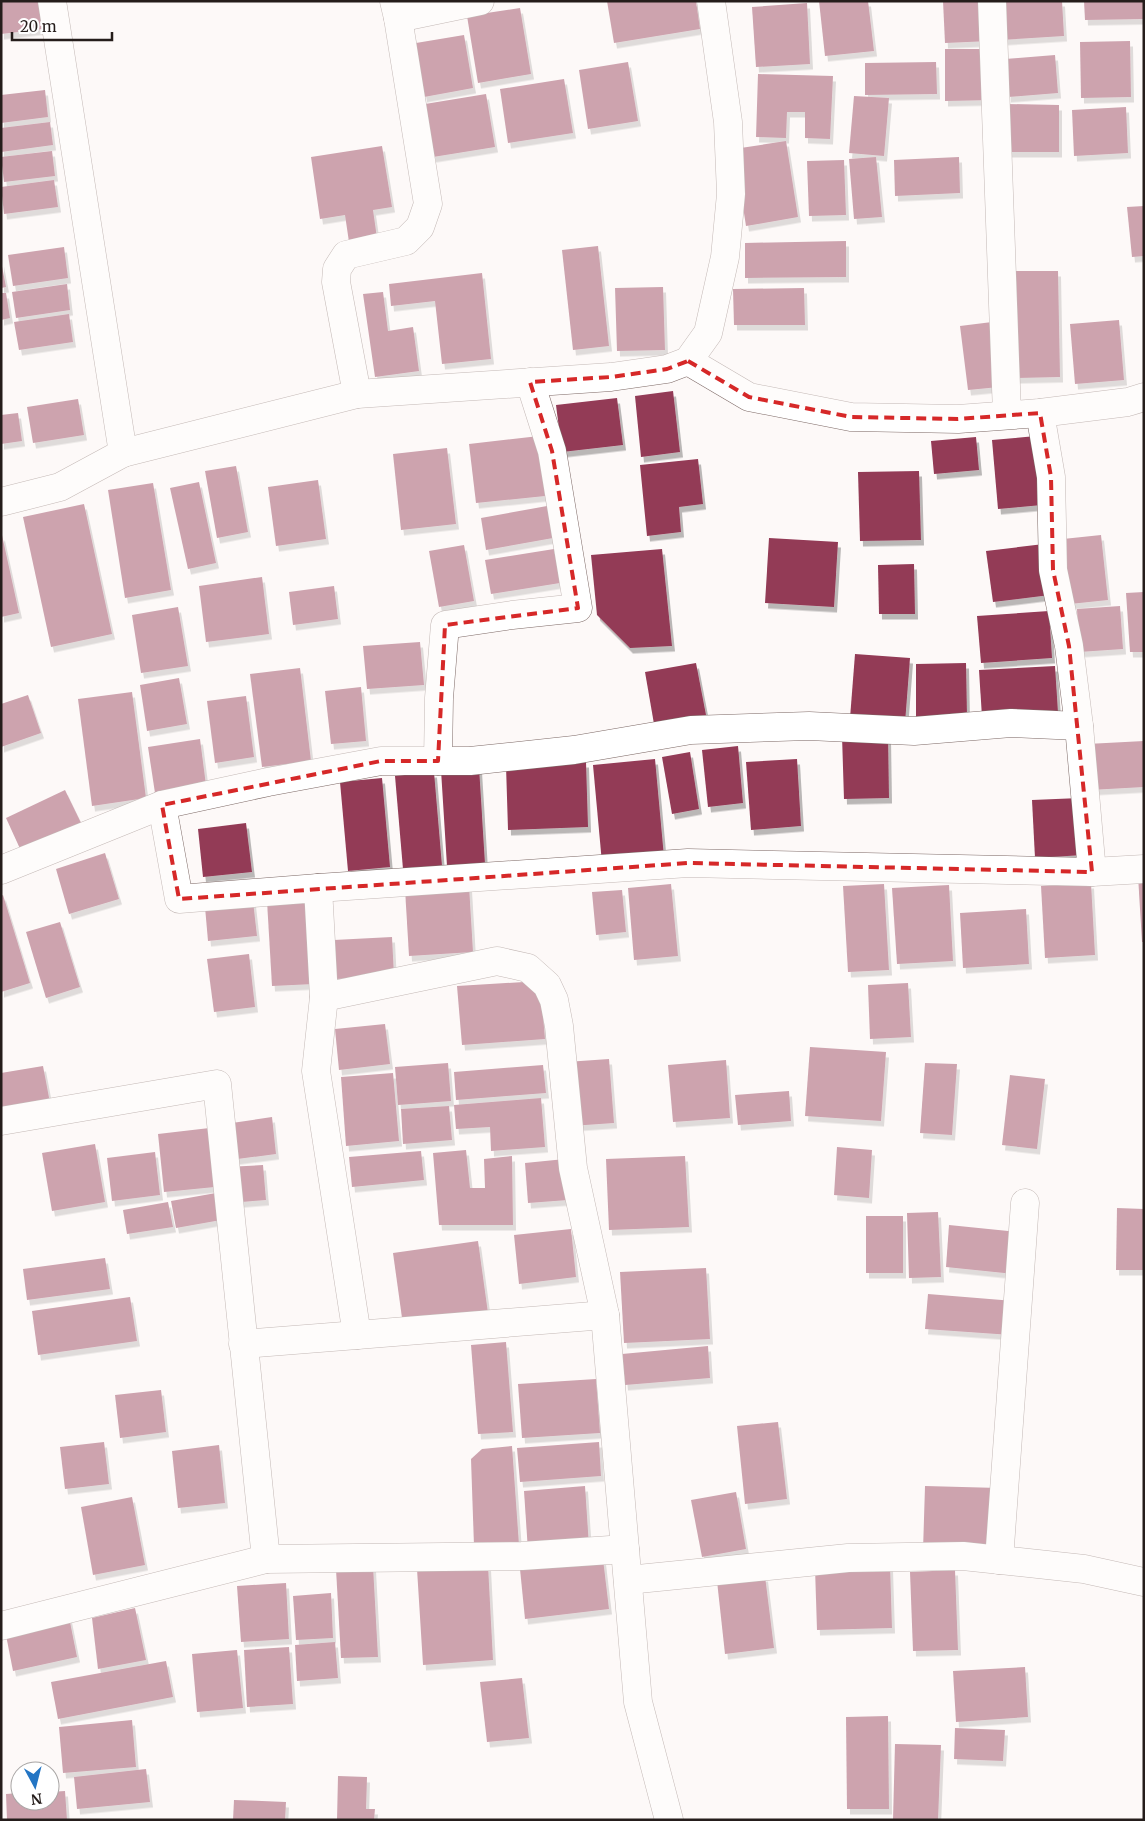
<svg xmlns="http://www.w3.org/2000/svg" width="1145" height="1821" viewBox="0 0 1145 1821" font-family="Merriweather,serif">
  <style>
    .building { fill: #933a56; filter: url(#shadow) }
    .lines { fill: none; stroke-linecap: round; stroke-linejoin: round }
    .minor-casing { stroke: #7e6a67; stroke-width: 29 }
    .minor { stroke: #fff; stroke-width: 28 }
    .marked { fill: none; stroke: #d62828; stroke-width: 4; stroke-dasharray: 10 6; stroke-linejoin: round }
  </style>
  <defs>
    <filter id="shadow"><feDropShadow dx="3" dy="5.5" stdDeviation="0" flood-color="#0004"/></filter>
  </defs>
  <rect width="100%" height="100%" fill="#fdf9f8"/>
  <g class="building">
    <polygon points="1,1 40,1 43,29 1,34"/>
    <polygon points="607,1 696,1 700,29 614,43"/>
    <polygon points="819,1 868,1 874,51 825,56"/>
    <polygon points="943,1 989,1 990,41 945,43"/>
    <polygon points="998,1 1062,1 1064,36 1000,40"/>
    <polygon points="1084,1 1144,1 1144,19 1085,20"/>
    <polygon points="807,3 810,64 756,67 752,7"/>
    <polygon points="520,8 531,74 478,83 467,16"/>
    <polygon points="464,35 473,88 424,97 416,43"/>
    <polygon points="1130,41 1131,97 1081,98 1080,42"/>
    <polygon points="945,49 992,49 993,100 945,101"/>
    <polygon points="1055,55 1058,93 1008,97 1005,59"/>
    <polygon points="628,62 638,121 588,129 579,70"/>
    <polygon points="936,62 937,94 865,95 865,63"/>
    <polygon points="758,74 833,76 830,139 805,138 805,112 787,112 786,138 756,137"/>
    <polygon points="564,79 573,133 508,143 500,89"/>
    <polygon points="45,90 48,117 1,123 1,95"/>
    <polygon points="486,94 495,147 433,157 425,104"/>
    <polygon points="854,96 889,98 884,156 849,153"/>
    <polygon points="1006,104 1059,105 1059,152 1006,152"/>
    <polygon points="1126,107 1128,153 1074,156 1072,110"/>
    <polygon points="50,122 53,145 1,152 1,128"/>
    <polygon points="786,141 798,217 746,226 734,149"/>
    <polygon points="382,146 392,207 373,210 377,238 349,242 345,215 320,219 311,157"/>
    <polygon points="52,151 55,176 4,182 1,157"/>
    <polygon points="876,157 882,217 854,219 849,159"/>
    <polygon points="959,157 960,193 895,196 894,160"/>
    <polygon points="844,160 846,215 809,216 807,161"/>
    <polygon points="54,180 58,207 4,214 1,187"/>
    <polygon points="1144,206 1144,256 1132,257 1127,207"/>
    <polygon points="846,241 846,277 745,278 745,243"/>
    <polygon points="598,246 609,346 573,350 562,250"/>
    <polygon points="64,247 68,278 13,286 8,255"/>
    <polygon points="1,261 6,287 1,288"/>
    <polygon points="1016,271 1058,271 1060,377 1017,378"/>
    <polygon points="482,273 491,359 442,364 435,301 391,306 389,284"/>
    <polygon points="67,284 70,310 16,318 12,292"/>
    <polygon points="663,287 665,350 617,351 615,288"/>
    <polygon points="804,288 805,325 734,325 733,289"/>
    <polygon points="383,292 388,331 413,327 419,371 375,377 363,294"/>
    <polygon points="1,293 6,293 10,318 1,320"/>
    <polygon points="69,314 73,342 19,350 14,322"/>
    <polygon points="1119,320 1124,380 1075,384 1070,324"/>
    <polygon points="992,322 999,387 968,390 960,326"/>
    <polygon points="673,391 680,452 641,457 635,396"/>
    <polygon points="617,398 623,445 562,452 556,405"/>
    <polygon points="78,399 84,435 33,443 27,407"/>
    <polygon points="18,413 22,441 1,444 1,415"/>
    <polygon points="539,436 545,496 476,503 469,444"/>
    <polygon points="1036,436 1042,505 998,509 992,440"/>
    <polygon points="976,437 979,470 934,474 931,441"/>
    <polygon points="447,448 456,524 401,530 393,454"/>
    <polygon points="698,459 703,504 679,507 681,532 647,536 640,465"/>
    <polygon points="236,466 248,532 217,538 205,471"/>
    <polygon points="919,471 921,540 860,541 858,472"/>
    <polygon points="318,480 326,539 276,546 268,487"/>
    <polygon points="199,482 216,563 188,569 170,488"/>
    <polygon points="153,483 171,590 125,598 108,490"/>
    <polygon points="84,504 112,634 51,647 23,517"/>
    <polygon points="547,506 553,538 486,550 481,518"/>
    <polygon points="2,535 19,613 1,617 1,536"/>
    <polygon points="1101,535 1108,600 1070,604 1063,539"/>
    <polygon points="769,538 838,542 834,607 765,603"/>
    <polygon points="1044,544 1050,595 993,602 986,551"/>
    <polygon points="464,545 474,601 439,607 429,551"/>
    <polygon points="554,549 560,583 491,594 485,560"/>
    <polygon points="662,549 672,646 630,648 597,615 591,555"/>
    <polygon points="914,564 915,614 879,614 878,565"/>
    <polygon points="262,577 269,634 206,642 199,586"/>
    <polygon points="334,586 338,619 293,625 289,592"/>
    <polygon points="1144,592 1144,652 1130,652 1126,593"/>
    <polygon points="1120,606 1123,649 1079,652 1077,609"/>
    <polygon points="178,607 188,666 141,673 132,615"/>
    <polygon points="1049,611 1052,658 981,663 977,616"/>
    <polygon points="420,642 424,685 367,689 363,646"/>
    <polygon points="855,654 910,658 905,723 850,718"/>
    <polygon points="696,663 706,715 654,724 645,672"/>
    <polygon points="966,663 967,717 916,717 916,664"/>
    <polygon points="1055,666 1058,713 982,717 979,670"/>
    <polygon points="300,668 311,761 262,767 250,674"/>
    <polygon points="179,678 187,724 147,731 140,685"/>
    <polygon points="361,687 366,741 331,744 325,691"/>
    <polygon points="132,692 146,798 92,806 78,699"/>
    <polygon points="28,695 41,733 1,747 1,704"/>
    <polygon points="246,696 254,757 215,763 207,701"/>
    <polygon points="888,735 889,798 844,799 842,736"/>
    <polygon points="200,739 206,785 155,793 148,747"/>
    <polygon points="1144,741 1144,787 1090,790 1087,744"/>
    <polygon points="738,746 743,803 708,807 702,750"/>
    <polygon points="690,752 699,809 672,814 662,757"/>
    <polygon points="655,759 664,857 602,863 593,765"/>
    <polygon points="797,759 801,826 751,830 746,762"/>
    <polygon points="586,762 588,827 508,830 506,765"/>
    <polygon points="479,767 485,864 447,866 441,770"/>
    <polygon points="434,772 442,866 403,869 395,776"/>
    <polygon points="382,778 390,867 348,871 340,782"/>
    <polygon points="65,790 82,825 22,853 6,818"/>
    <polygon points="1080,798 1083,855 1035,858 1032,800"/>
    <polygon points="246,823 252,872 203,877 198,829"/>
    <polygon points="105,853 119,899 69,914 56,869"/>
    <polygon points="1138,876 1144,876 1144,942 1142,942"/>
    <polygon points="1091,883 1095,955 1045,958 1041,886"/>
    <polygon points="671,884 678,956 634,960 628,888"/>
    <polygon points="884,884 889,970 848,972 843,886"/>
    <polygon points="949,885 953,961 897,964 892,888"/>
    <polygon points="469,886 473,952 409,956 405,889"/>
    <polygon points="622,890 626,932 596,935 592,892"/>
    <polygon points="3,895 30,983 1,992 1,896"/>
    <polygon points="309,899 314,984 272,986 267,901"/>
    <polygon points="253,901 257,936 208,941 205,907"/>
    <polygon points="1026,909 1029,964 963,968 960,913"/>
    <polygon points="60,922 80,987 46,998 26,932"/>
    <polygon points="392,937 394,976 336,979 334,940"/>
    <polygon points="249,954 255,1007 214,1012 207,959"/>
    <polygon points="540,981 545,1039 462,1045 457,986"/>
    <polygon points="908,983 911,1037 870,1039 868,985"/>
    <polygon points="385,1024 390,1064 339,1070 335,1029"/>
    <polygon points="810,1047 886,1052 881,1121 805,1116"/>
    <polygon points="609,1059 614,1123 571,1126 566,1062"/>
    <polygon points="726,1060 730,1118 673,1122 668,1065"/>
    <polygon points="448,1063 451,1101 398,1105 395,1067"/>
    <polygon points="925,1063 957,1064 952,1135 920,1133"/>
    <polygon points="543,1065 546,1093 456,1100 454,1072"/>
    <polygon points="43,1066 51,1108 1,1117 1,1073"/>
    <polygon points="393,1073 399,1141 346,1146 341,1077"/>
    <polygon points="1010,1075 1045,1079 1037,1149 1002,1145"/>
    <polygon points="789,1091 791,1121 738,1125 735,1095"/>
    <polygon points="541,1098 545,1147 491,1151 490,1127 456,1129 454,1105"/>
    <polygon points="449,1106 452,1140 403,1144 401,1109"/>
    <polygon points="272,1117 276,1154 230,1160 225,1124"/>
    <polygon points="218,1127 225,1186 164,1192 158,1134"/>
    <polygon points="95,1144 105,1202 52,1211 42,1153"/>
    <polygon points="837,1147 872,1150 869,1198 834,1195"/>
    <polygon points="466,1150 470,1188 485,1188 484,1159 512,1156 513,1225 439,1225 433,1153"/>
    <polygon points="421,1151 424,1180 352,1187 349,1157"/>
    <polygon points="155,1152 160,1195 112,1201 107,1158"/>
    <polygon points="685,1156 689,1227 609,1230 606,1159"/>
    <polygon points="565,1159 568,1200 528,1203 525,1163"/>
    <polygon points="263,1165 266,1200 230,1203 227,1167"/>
    <polygon points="216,1193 221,1220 176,1228 171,1201"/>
    <polygon points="168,1202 173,1227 127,1234 123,1210"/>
    <polygon points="1117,1208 1144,1209 1144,1270 1116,1270"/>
    <polygon points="938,1212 941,1277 909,1278 907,1213"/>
    <rect x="866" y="1216" width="37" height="57"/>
    <polygon points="949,1225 1018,1232 1014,1274 946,1267"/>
    <polygon points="571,1229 576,1277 519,1284 514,1235"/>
    <polygon points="478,1241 488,1313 403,1325 393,1253"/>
    <polygon points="105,1258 110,1289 27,1300 23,1269"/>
    <polygon points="706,1268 710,1339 624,1343 620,1272"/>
    <polygon points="928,1294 1014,1301 1011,1335 925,1329"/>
    <polygon points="130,1297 137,1341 38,1355 32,1311"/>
    <polygon points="506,1342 513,1432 478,1434 471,1345"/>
    <polygon points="708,1346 710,1378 625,1385 622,1354"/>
    <polygon points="596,1379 600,1433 522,1438 518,1384"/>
    <polygon points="161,1390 166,1432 120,1438 115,1395"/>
    <polygon points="778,1422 787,1499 745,1504 737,1426"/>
    <polygon points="104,1442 109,1484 65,1489 60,1447"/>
    <polygon points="599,1442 601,1476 520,1482 517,1448"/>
    <polygon points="219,1445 225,1503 178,1508 172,1451"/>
    <polygon points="512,1446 519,1545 474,1546 471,1459 482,1449"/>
    <polygon points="585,1486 589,1546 528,1551 524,1491"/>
    <polygon points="925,1486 999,1488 996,1553 923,1551"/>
    <polygon points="736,1492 746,1549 702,1557 691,1500"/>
    <polygon points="132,1497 145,1565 93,1575 81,1507"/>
    <polygon points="603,1559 609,1609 525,1619 520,1569"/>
    <polygon points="488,1565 493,1660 423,1665 417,1569"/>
    <polygon points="890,1565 892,1628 817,1630 815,1568"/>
    <polygon points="373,1566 378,1657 341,1658 336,1569"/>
    <polygon points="955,1570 958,1650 913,1651 910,1572"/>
    <polygon points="765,1576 774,1648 725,1654 717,1581"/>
    <polygon points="286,1583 289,1639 241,1642 237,1586"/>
    <polygon points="331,1593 333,1638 296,1640 293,1596"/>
    <polygon points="135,1608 146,1660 98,1669 92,1618"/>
    <polygon points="69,1617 77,1657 13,1671 5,1630"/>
    <polygon points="335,1642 338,1678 297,1681 295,1645"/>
    <polygon points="289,1647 293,1704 247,1707 244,1650"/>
    <polygon points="237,1650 243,1708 197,1712 192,1654"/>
    <polygon points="166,1661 173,1697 58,1719 51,1682"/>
    <polygon points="1025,1667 1028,1717 956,1722 953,1671"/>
    <polygon points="522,1678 529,1738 487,1742 480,1682"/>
    <polygon points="888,1716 889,1809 847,1809 846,1717"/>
    <polygon points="132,1720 136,1767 63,1773 59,1727"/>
    <polygon points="955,1728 1005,1730 1003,1761 954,1759"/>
    <polygon points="895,1744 941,1745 938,1820 893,1820"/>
    <polygon points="146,1769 150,1802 77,1809 74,1777"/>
    <polygon points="338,1776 367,1777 366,1809 375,1809 374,1820 337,1820"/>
    <polygon points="65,1791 67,1820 7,1820 6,1794 20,1793 20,1801 50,1801 50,1792"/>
    <polygon points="234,1800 286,1802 285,1820 233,1820"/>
  </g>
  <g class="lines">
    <g class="minor-casing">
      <g id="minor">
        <polyline points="52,1 123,453"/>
        <polyline points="394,1 398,18 480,1"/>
        <polyline points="992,1 1007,414"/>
        <polyline points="688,361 749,397 851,417 958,419 1040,413 1128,402 1144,397"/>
        <polyline points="357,394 336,282 337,269 346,255 406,241 420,227 428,204 398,18"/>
        <polyline points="1040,413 1051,477 1053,570 1069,646 1079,726 1092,872"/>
        <polyline points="1,502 60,487 123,453 357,394 611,377 667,369 688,361 708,333 725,257 731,194 728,122 711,1"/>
        <polyline points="438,761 439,698 445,625 512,615 578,608 552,451 530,382"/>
        <polyline points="162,805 179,899 318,888 324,997 316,1071 357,1335 605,1315 638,1702 669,1820"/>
        <polyline points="1,870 162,805 268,782 381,761 470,761 574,750 691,730 809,726 914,731 1011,723 1079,726"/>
        <polyline points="318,888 688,863 1092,872 1144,869"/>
        <polyline points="324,997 497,961 528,968 547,985 554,1000 559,1026 573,1168 605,1315"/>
        <polyline points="1,1121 217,1084 266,1559"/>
        <polyline points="243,1344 357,1335"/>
        <polyline points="999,1560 1025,1203"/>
        <polyline points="628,1580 848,1558 963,1556 1084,1569 1144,1582"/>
        <polyline points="1,1626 266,1559 522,1556 625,1549"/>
      </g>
    </g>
    <use href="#minor" class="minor"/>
  </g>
  <path d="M0 0H1145V1821H0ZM688 361 749 397 851 417 958 419 1040 413 1051 477 1053 570 1069 646 1092 872 688 863 179 899 162 805 381 761H438L445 625 578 608 552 451 530 382 611 377 667 369Z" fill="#fdf9f8" fill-opacity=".55" fill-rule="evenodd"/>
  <path class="marked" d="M688 361 749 397 851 417 958 419 1040 413 1051 477 1053 570 1069 646 1092 872 688 863 179 899 162 805 381 761H438L445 625 578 608 552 451 530 382 611 377 667 369Z"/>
  <rect width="1145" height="1821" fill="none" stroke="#251d1b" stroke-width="5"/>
  <g transform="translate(35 1786) rotate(173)"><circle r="24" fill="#ffffff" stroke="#a8a5a4"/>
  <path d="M0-4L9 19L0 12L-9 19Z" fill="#2375c4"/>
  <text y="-8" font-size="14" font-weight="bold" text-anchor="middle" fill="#251d1b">N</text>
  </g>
  <path d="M12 32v8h100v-8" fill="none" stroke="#251d1b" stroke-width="2.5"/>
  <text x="20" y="32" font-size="15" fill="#251d1b" stroke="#ffffff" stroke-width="4" paint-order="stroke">20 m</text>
</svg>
